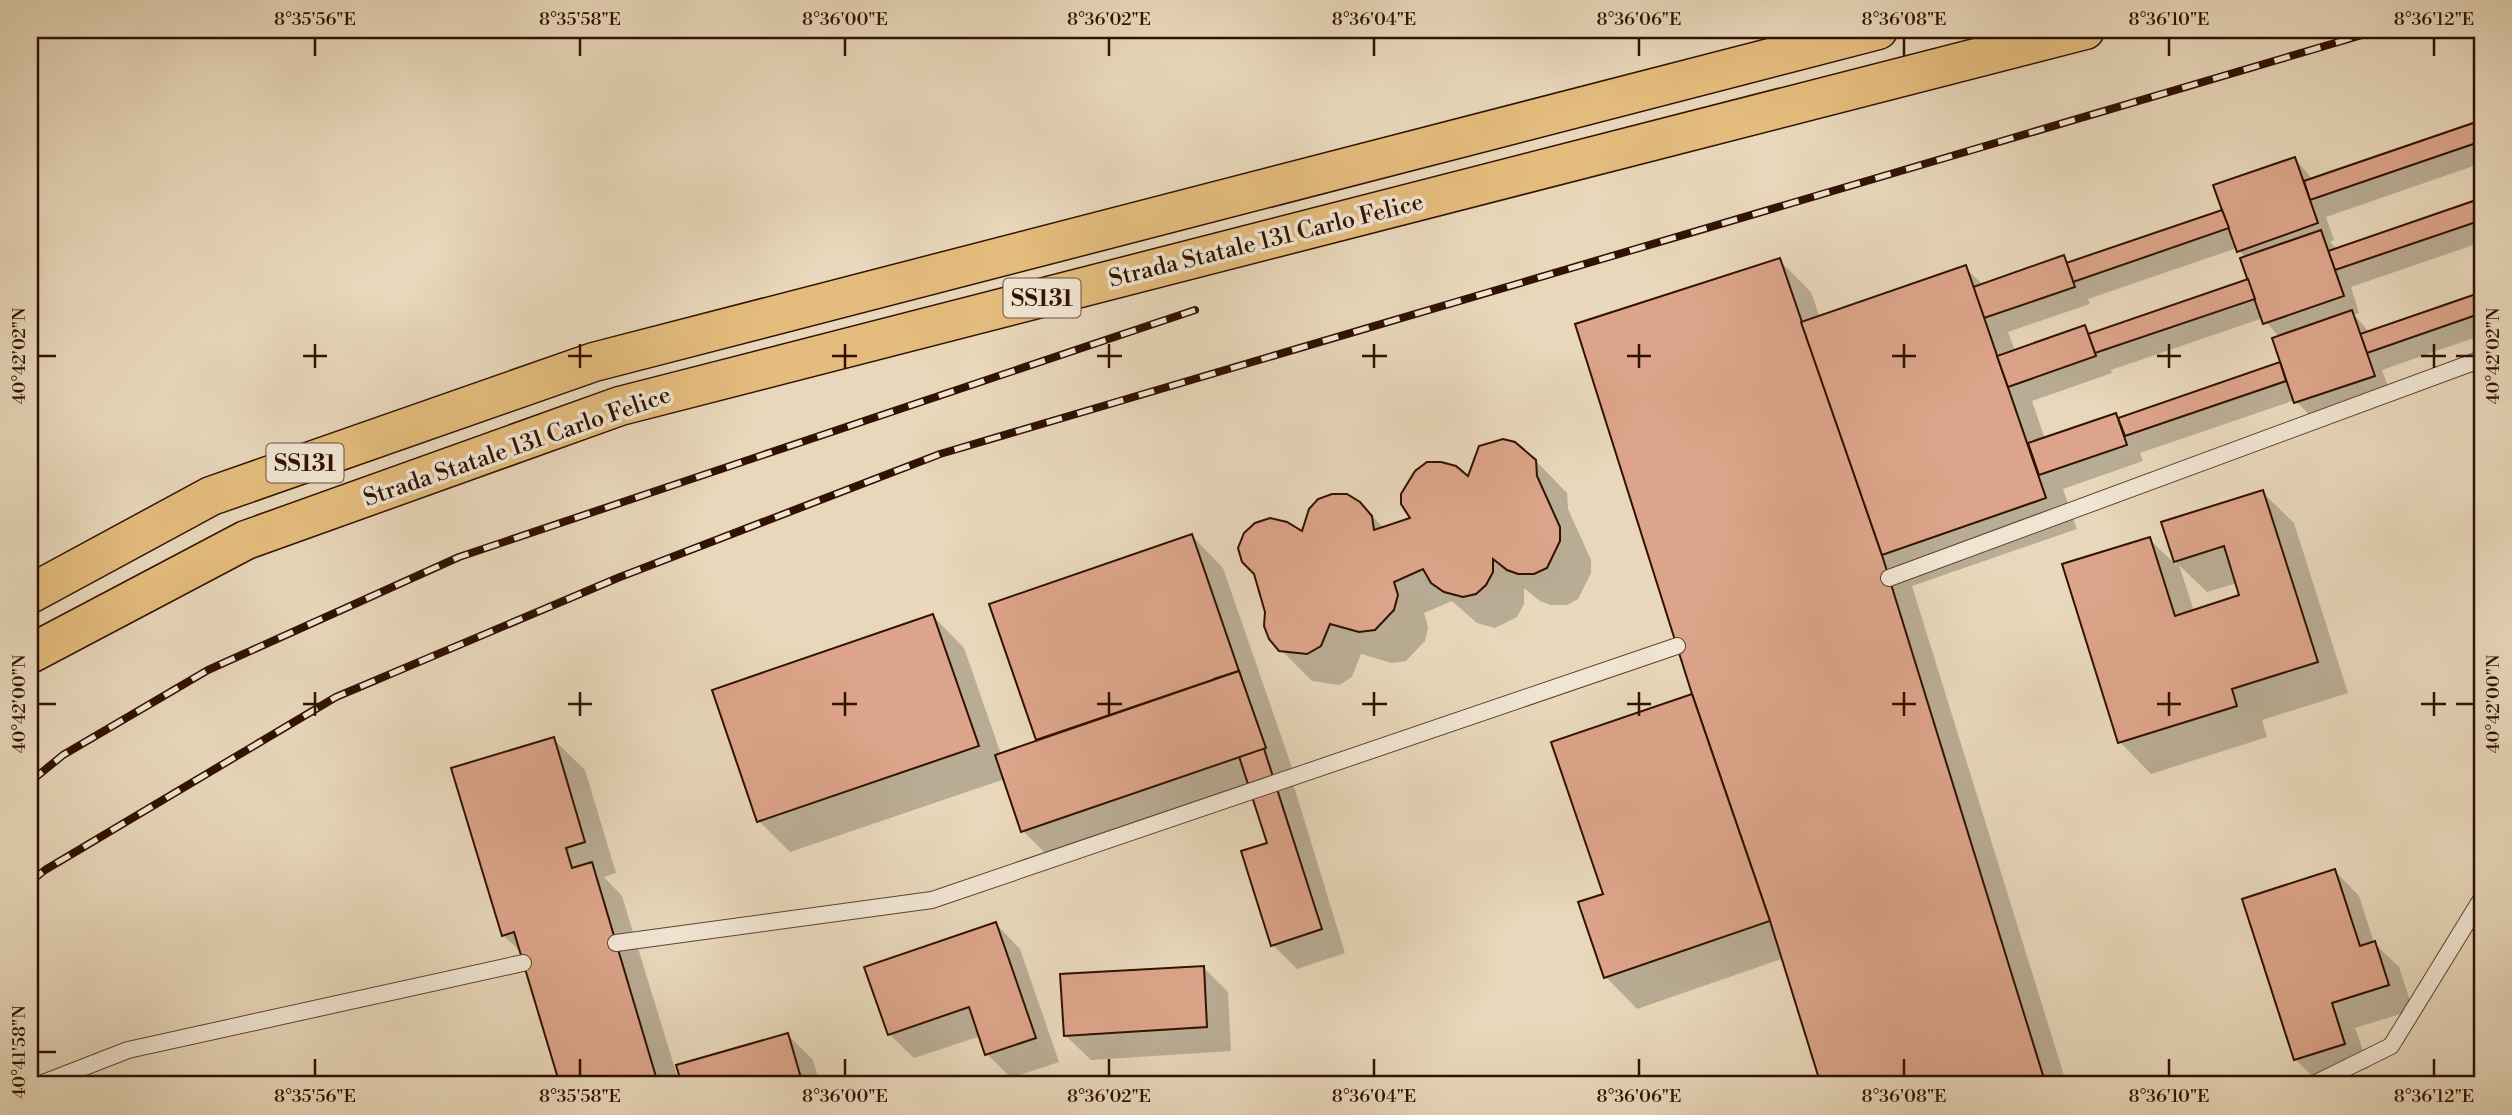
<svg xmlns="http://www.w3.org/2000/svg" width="2512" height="1115" viewBox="0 0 2512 1115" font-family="'Libre Bodoni',serif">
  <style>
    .shadow { fill: #0003; fill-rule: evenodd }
    .building { fill: #dca48a; stroke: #311101; stroke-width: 2 }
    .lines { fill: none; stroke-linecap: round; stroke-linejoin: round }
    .service-casing { stroke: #5f422f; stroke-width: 18 }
    .trunk-casing { stroke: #311101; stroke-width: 41 }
    .service { stroke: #f0e5d2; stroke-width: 16 }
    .trunk { stroke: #e4bc7d; stroke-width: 38 }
    .rail-casing { stroke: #311101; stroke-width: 8 }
    .rail { stroke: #f0e5d2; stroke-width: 5; stroke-dasharray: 16; stroke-linecap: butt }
    .ticks { fill: none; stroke: #311101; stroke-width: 2.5 }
    .labels { text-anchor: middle; stroke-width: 7; stroke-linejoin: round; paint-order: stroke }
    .shield { fill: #f0e5d2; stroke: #6a5140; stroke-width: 2 }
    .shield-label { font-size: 23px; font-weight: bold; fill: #311101 }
    .street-label { font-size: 24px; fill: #311101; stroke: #f0e5d2 }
    .neatline { fill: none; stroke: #311101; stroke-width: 2.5 }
    .ticks-label { font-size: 18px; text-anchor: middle; fill: #311101 }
  </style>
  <rect width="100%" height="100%" fill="#e8d7ba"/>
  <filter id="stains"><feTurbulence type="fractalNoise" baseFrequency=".00286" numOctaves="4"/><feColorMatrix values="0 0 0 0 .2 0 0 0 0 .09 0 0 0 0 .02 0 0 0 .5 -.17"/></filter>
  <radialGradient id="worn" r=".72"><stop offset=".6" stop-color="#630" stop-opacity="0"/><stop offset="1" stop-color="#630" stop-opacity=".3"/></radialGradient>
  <g class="shadow">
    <path d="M2482 122V163L2326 217 2334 240 2330 242 2338 250 2482 200V242L2351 287 2359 313 2354 315 2370 333 2482 294V335L2382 370 2390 392 2313 419 2295 400 2140 453 2143 461 2063 489 2077 529 1912 586 2067 1085H1823L1784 958 1637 1009 1606 977 1605 895 1694 695 1779 260 1811 292 1820 318 1965 267 1983 285 2063 257 2069 264 2224 211 2295 159 2313 180ZM2237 248 2246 258 2250 280 2092 334 2085 327 2015 351 2008 332 2090 304 2088 299ZM2263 318 2279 337 2282 363 2120 419 2116 415 2045 439 2032 401 2112 373 2111 370Z"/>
    <polygon points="1503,441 1526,451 1567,493 1568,509 1591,560 1591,573 1578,599 1567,605 1551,605 1540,601 1524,588 1524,604 1517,617 1495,628 1477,623 1452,601 1424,613 1428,627 1425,641 1406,661 1392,663 1361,654 1352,677 1339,685 1312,681 1280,649 1303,534 1359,503 1384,528 1412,519 1403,494 1408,482 1428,464 1469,479"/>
    <path d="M2262 492 2294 523 2348 693 2262 720 2267 737 2151 774 2120 742 2149 539 2177 566 2163 523ZM2179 565 2207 592 2237 583 2242 596 2194 611Z"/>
    <polygon points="1192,536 1223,568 1296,779 1292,780 1345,953 1297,969 1273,945 1270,844 1253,794 1054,862 1023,831 1005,779 790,852 759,821 933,616 964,648 1001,754 1038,741 991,605"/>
    <polygon points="553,739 585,770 616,873 604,877 622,896 680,1085 562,1085 522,953 503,935"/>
    <polygon points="2335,871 2359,896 2374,943 2399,967 2413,1010 2355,1028 2369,1068 2320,1084 2295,1059"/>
    <polygon points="996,924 1020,949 1059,1062 1011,1078 987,1054 981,1036 914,1058 889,1034"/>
    <polygon points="1203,967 1228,992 1231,1051 1091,1060 1066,1036"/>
    <polygon points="788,1035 813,1060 820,1085 684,1085 679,1066"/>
  </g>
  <g class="building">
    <polygon points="2482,120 2482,141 2310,200 2304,181"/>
    <polygon points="2295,157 2318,223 2237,252 2213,185"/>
    <polygon points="2482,198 2482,220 2335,270 2328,251"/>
    <polygon points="2222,210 2229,228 2073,282 2066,263"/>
    <polygon points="2321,230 2344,296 2263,324 2240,258"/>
    <polygon points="2064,255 2075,287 1984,318 1973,287"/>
    <polygon points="1780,258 1882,555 2046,1085 1821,1085 1770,921 1692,694 1575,324"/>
    <polygon points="1966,265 2046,498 1882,555 1801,322"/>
    <polygon points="2248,279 2255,299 2095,353 2088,334"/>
    <polygon points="2482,292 2482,313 2367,353 2360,334"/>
    <polygon points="2352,310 2375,376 2294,403 2272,338"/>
    <polygon points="2085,325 2096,356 2008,387 1997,356"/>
    <polygon points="2280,362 2286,381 2125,436 2118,418"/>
    <polygon points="2116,413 2127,445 2039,475 2028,443"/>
    <polygon points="1503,439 1515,442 1536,460 1537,476 1560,527 1560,541 1547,568 1534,574 1518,574 1507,570 1493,559 1493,572 1486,585 1476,594 1463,597 1444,592 1431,583 1423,569 1394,582 1398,595 1394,610 1375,630 1359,632 1330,624 1321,646 1307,654 1279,651 1269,639 1264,626 1265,612 1254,574 1242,562 1238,548 1244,533 1255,523 1270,518 1287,522 1302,531 1309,509 1318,499 1332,494 1347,494 1360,502 1372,516 1374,530 1410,518 1401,504 1401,494 1415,471 1427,462 1441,462 1456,466 1468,476 1479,446"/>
    <polygon points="2263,490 2318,662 2232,689 2237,706 2118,743 2062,564 2150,537 2175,616 2239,595 2224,546 2174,562 2161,522"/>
    <polygon points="1192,534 1239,671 1036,740 989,604"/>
    <polygon points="933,614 979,746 757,822 712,690"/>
    <polygon points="1239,671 1322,929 1271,946 1241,851 1267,843 1214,679"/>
    <polygon points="1239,671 1266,748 1021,832 995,755"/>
    <polygon points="1692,694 1770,921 1604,978 1578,902 1603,894 1551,742"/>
    <polygon points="554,737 585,842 566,848 572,868 592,862 657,1080 641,1085 560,1085 514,932 502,936 451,768"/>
    <polygon points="2335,869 2360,946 2375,941 2389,985 2332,1003 2345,1044 2294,1060 2242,899"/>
    <polygon points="996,922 1036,1038 985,1055 969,1007 888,1035 864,967"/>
    <polygon points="1204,966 1207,1027 1064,1036 1060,974"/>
    <polygon points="788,1033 803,1085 682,1085 676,1065"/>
  </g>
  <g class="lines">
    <g class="service-casing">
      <g id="service">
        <polyline points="1889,578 2482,359"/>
        <polyline points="616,943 932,900 1677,646"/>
        <polyline points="38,1085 128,1050 523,963"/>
        <polyline points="2312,1085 2391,1046 2482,898"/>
      </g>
    </g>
    <g class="trunk-casing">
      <g id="trunk">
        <polyline points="30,594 211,496 594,362 1878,30"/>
        <polyline points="30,654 246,540 620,406 2085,30"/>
      </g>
    </g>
    <use href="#service" class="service"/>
    <use href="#trunk" class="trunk"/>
    <g class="rail-casing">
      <g id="rail">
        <polyline points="30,782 63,755 208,670 459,557 1195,310"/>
        <polyline points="30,882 45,870 336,697 620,577 940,454 2379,30"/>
      </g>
    </g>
    <use href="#rail" class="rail"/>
  </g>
  <path class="ticks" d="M315 38V56M580 38V56M845 38V56M1109 38V56M1374 38V56M1639 38V56M1904 38V56M2169 38V56M2434 38V56M315 344V368M580 344V368M845 344V368M1109 344V368M1374 344V368M1639 344V368M1904 344V368M2169 344V368M2434 344V368M38 356H56M303 356H327M568 356H592M832 356H857M1097 356H1122M1362 356H1387M1627 356H1651M1892 356H1916M2157 356H2181M2421 356H2446M2456 356H2474M315 692V716M580 692V716M845 692V716M1109 692V716M1374 692V716M1639 692V716M1904 692V716M2169 692V716M2434 692V716M38 704H56M303 704H327M568 704H592M832 704H857M1097 704H1122M1362 704H1387M1627 704H1651M1892 704H1916M2157 704H2181M2421 704H2446M2456 704H2474M38 1052H56M315 1059V1076M580 1059V1076M845 1059V1076M1109 1059V1076M1374 1059V1076M1639 1059V1076M1904 1059V1076M2169 1059V1076M2434 1059V1076"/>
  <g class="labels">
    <g class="shield">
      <rect x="1003.5" y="278.5" width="77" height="39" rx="5"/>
      <rect x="266.5" y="443.5" width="77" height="39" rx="5"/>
    </g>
    <g class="shield-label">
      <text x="1042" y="306">SS131</text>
      <text x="305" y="471">SS131</text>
    </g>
    <g class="street-label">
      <text transform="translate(1266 240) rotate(-14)" y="8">Strada Statale 131 Carlo Felice</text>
      <text transform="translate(517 446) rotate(-19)" y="8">Strada Statale 131 Carlo Felice</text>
    </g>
  </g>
  <rect width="2512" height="1115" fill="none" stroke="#e8d7ba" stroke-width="77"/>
  <rect x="38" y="38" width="2436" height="1038" class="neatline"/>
  <g class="ticks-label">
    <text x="315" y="25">8°35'56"E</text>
    <text x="580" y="25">8°35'58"E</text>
    <text x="845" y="25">8°36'00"E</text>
    <text x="1109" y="25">8°36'02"E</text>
    <text x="1374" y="25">8°36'04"E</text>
    <text x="1639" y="25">8°36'06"E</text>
    <text x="1904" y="25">8°36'08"E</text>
    <text x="2169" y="25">8°36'10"E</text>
    <text x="2434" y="25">8°36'12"E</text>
    <text transform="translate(19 356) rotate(-90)" y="6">40°42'02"N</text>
    <text transform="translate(2493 356) rotate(-90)" y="6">40°42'02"N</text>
    <text transform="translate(19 704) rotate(-90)" y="6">40°42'00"N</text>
    <text transform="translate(2493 704) rotate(-90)" y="6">40°42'00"N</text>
    <text transform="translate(19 1052) rotate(-90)" y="6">40°41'58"N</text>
    <text x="315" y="1102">8°35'56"E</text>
    <text x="580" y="1102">8°35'58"E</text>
    <text x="845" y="1102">8°36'00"E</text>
    <text x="1109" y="1102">8°36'02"E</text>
    <text x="1374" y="1102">8°36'04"E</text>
    <text x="1639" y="1102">8°36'06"E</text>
    <text x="1904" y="1102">8°36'08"E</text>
    <text x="2169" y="1102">8°36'10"E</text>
    <text x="2434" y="1102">8°36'12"E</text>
  </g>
  <rect width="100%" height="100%" filter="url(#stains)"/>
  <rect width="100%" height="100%" fill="url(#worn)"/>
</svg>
